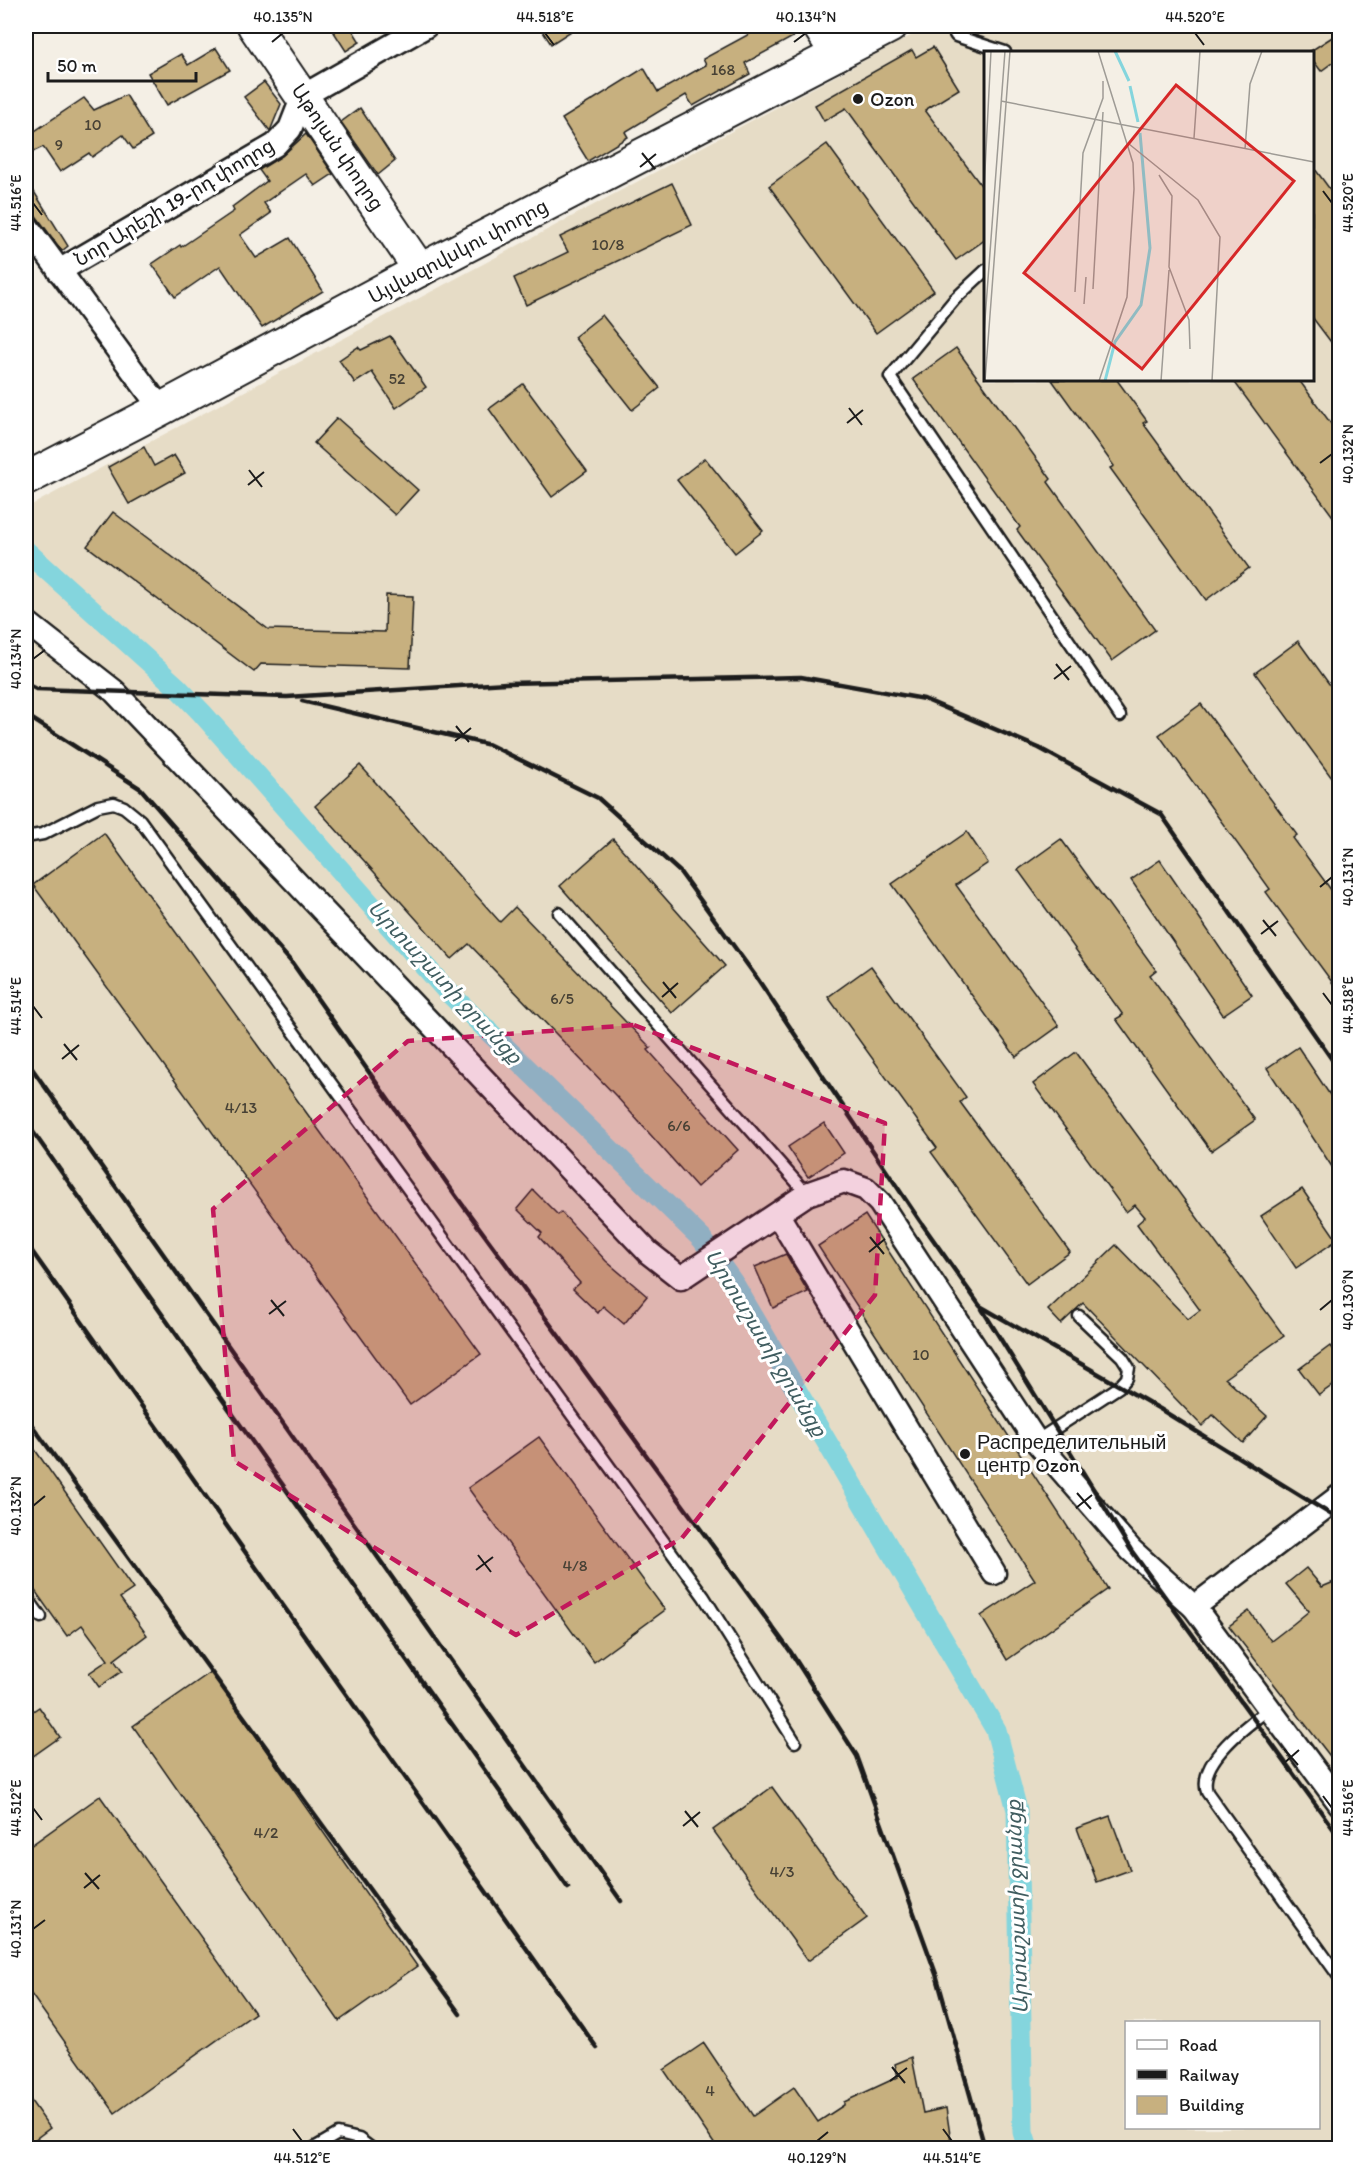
<svg xmlns="http://www.w3.org/2000/svg" width="1365" height="2174" viewBox="0 0 1365 2174" font-family="Itim,'Noto Sans Armenian',sans-serif">
  <style>
    .built { fill: #e6dcc6; fill-rule: evenodd }
    .lines { fill: none; stroke-linecap: round; stroke-linejoin: round }
    .canal { stroke: #84d5dd; stroke-width: 21 }
    .building { fill: #c7b07f; stroke: #1c1c1c; stroke-width: 1.5 }
    .lane-casing { stroke: #1c1c1c; stroke-width: 15 }
    .street-casing { stroke: #1c1c1c; stroke-width: 27 }
    .secondary-casing { stroke: #1c1c1c; stroke-width: 36 }
    .lane { stroke: #fff; stroke-width: 10 }
    .street { stroke: #fff; stroke-width: 22 }
    .secondary { stroke: #fff; stroke-width: 32 }
    .rail { stroke: #1c1c1c; stroke-width: 4.5 }
    .marked { fill: #c2185b; fill-opacity: 0.2; stroke: #c2185b; stroke-width: 4.5; stroke-dasharray: 12 8; stroke-linejoin: round }
    .ticks { fill: none; stroke: #1c1c1c; stroke-width: 2 }
    .poi-dot { fill: #1c1c1c; stroke: #fff; stroke-width: 2 }
    .labels { text-anchor: middle; stroke-width: 6; stroke-linejoin: round; paint-order: stroke }
    .number-label { font-size: 16px; fill: #474135 }
    .poi-label { font-size: 20px; fill: #1c1c1c; stroke: #fff; text-anchor: start }
    .street-label { font-size: 20px; fill: #1c1c1c; stroke: #fff }
    .water-label { font-size: 21px; font-style: italic; fill: #405d60; stroke: #fff }
    .inset-river { fill: none; stroke: #84d5dd; stroke-width: 3 }
    .inset-road { fill: none; stroke: #9e9b95; stroke-width: 1.5 }
    .view { fill: #d62828; fill-opacity: 0.15; stroke: #d62828; stroke-width: 3 }
    .inset-edge { fill: none; stroke: #1c1c1c; stroke-width: 3 }
    .neatline { fill: none; stroke: #1c1c1c; stroke-width: 2 }
    .ticks-label { font-size: 15px; text-anchor: middle; fill: #1c1c1c }
  </style>
  <rect width="100%" height="100%" fill="#f4efe5"/>
  <filter id="ink" filterUnits="userSpaceOnUse"><feTurbulence type="fractalNoise" baseFrequency=".0167" numOctaves="2"/><feDisplacementMap in="SourceGraphic" scale="12" xChannelSelector="R" yChannelSelector="G"/><feConvolveMatrix kernelMatrix="1 2 1 2 8 2 1 2 1" color-interpolation-filters="sRGB"/></filter>
  <g filter="url(#ink)">
    <path class="built" d="M929 26H1339V2148H26V508ZM986 52H1312V380H986ZM1126 2022H1318V2128H1126Z"/>
    <g class="lines">
      <polyline class="canal" points="26,551 177,687 202,713 446,990 702,1239 734,1284 996,1730 1017,1810 1023,2132 1028,2148"/>
    </g>
    <g class="building">
      <polygon points="330,26 350,26 360,42 346,51"/>
      <polygon points="539,26 579,26 551,44"/>
      <polygon points="764,26 787,26 793,37 745,63 750,74 693,106 686,95 625,132 628,137 588,161 562,119 644,68 658,92 706,65 703,59"/>
      <polygon points="1340,32 1340,57 1321,71 1312,59 1312,52 1309,52"/>
      <polygon points="933,47 959,89 925,110 986,192 986,239 956,260 846,108 824,121 815,105 912,50 916,57"/>
      <polygon points="216,48 230,70 167,105 148,73 181,54 188,65"/>
      <polygon points="264,82 281,104 270,131 244,97"/>
      <polygon points="126,95 152,137 133,149 123,135 92,157 89,153 60,172 43,147 26,155 26,137 84,98 94,110"/>
      <polygon points="360,108 395,161 378,175 341,122"/>
      <polygon points="306,134 333,174 315,186 306,174 264,203 271,213 240,235 256,258 290,238 323,291 262,328 220,266 175,297 152,264 180,245 181,247 234,211 232,207 267,181 259,170 282,156"/>
      <polygon points="827,144 934,291 876,333 769,186"/>
      <polygon points="1312,165 1340,203 1340,354 1312,317"/>
      <polygon points="26,179 68,246 62,251 37,217 26,209"/>
      <polygon points="672,183 692,225 526,305 514,278 568,252 560,237"/>
      <polygon points="602,315 660,388 632,410 574,337"/>
      <polygon points="390,336 426,387 396,408 372,372 355,383 339,360 358,347 361,350"/>
      <polygon points="956,348 1051,479 1048,482 1155,630 1112,661 1017,530 1020,527 913,379"/>
      <polygon points="1052,380 1117,380 1147,421 1143,423 1249,568 1206,600 1110,468 1114,466"/>
      <polygon points="1233,380 1299,380 1340,436 1340,526"/>
      <polygon points="523,384 587,471 552,497 489,409"/>
      <polygon points="337,418 418,490 395,515 314,443"/>
      <polygon points="144,447 154,466 174,455 185,473 129,504 108,467"/>
      <polygon points="705,458 763,531 735,553 677,480"/>
      <polygon points="113,512 268,629 385,632 386,595 413,596 410,668 261,664 254,672 87,546"/>
      <polygon points="1298,641 1340,699 1340,789 1255,673"/>
      <polygon points="1201,704 1297,835 1293,838 1340,902 1340,993 1266,892 1270,889 1159,735"/>
      <polygon points="360,765 500,922 515,907 651,1048 648,1050 738,1150 697,1187 616,1096 469,944 452,959 315,806"/>
      <polygon points="967,832 988,863 956,885 1059,1026 1016,1057 892,884"/>
      <polygon points="104,833 481,1354 410,1405 33,885"/>
      <polygon points="613,839 725,966 672,1013 560,886"/>
      <polygon points="1061,839 1156,970 1150,975 1255,1120 1211,1151 1116,1019 1123,1015 1018,870"/>
      <polygon points="1160,860 1252,995 1223,1015 1131,880"/>
      <polygon points="871,966 966,1097 960,1102 1070,1252 1027,1284 931,1152 937,1148 828,997"/>
      <polygon points="1298,1047 1340,1110 1340,1179 1267,1068"/>
      <polygon points="1076,1052 1284,1336 1225,1378 1267,1416 1243,1443 1213,1415 1202,1426 1083,1303 1061,1324 1048,1310 1116,1245 1188,1319 1200,1310 1137,1224 1145,1217 1135,1205 1126,1212 1033,1084"/>
      <polygon points="824,1123 844,1153 808,1177 788,1147"/>
      <polygon points="1302,1189 1337,1240 1296,1268 1261,1216"/>
      <polygon points="533,1190 558,1215 561,1212 606,1261 647,1296 624,1324 603,1306 598,1313 573,1289 580,1283 539,1237 542,1233 517,1209"/>
      <polygon points="865,1215 1108,1589 1007,1660 981,1616 1035,1580 818,1246"/>
      <polygon points="786,1254 808,1292 773,1308 755,1267"/>
      <polygon points="1340,1344 1340,1380 1319,1395 1299,1369 1330,1346 1332,1349"/>
      <polygon points="26,1437 133,1589 120,1598 147,1635 114,1660 122,1671 99,1687 89,1673 108,1660 82,1625 67,1636 26,1578"/>
      <polygon points="539,1437 665,1610 594,1662 468,1488"/>
      <polygon points="1306,1568 1322,1587 1334,1582 1340,1589 1340,1769 1229,1626 1249,1611 1271,1641 1293,1624 1309,1611 1286,1584"/>
      <polygon points="211,1672 417,1966 339,2021 133,1726"/>
      <polygon points="39,1707 60,1737 26,1761 26,1716"/>
      <polygon points="772,1787 867,1918 808,1961 713,1830"/>
      <polygon points="100,1796 255,2013 115,2113 26,1987 26,1849"/>
      <polygon points="1110,1816 1130,1870 1097,1882 1077,1828"/>
      <polygon points="704,2043 753,2116 794,2087 818,2122 844,2105 844,2102 898,2077 895,2064 912,2057 923,2113 946,2108 952,2148 717,2148 664,2070"/>
      <polygon points="26,2094 50,2128 26,2146"/>
    </g>
    <g class="lines">
      <g class="lane-casing">
        <g id="lane">
          <polyline points="950,26 956,36 1005,52"/>
          <polyline points="986,270 955,299 890,377 1120,716"/>
          <polyline points="26,837 43,834 98,806 114,803 124,807 140,820 704,1597 795,1742"/>
          <polyline points="559,913 807,1194"/>
          <polyline points="1036,1441 1119,1387 1127,1378 1129,1368 1122,1357 1079,1316"/>
          <polyline points="26,1596 41,1617"/>
          <path d="M1269 1709C1247 1725 1197 1762 1207 1792L1340 1978"/>
          <polyline points="314,2148 338,2134 359,2139 371,2148"/>
        </g>
      </g>
      <g class="street-casing">
        <g id="street">
          <polyline points="26,225 161,409"/>
          <polyline points="59,271 275,145 290,129 303,96 426,26"/>
          <polyline points="26,622 114,691 649,1253 681,1278 807,1194 844,1181 866,1189 880,1203 1036,1441 1131,1550 1194,1607 1340,1804"/>
          <polyline points="778,1215 994,1573"/>
          <polyline points="1194,1607 1340,1496"/>
        </g>
      </g>
      <g class="secondary-casing">
        <g id="secondary">
          <polyline points="254,26 420,270"/>
          <polyline points="819,26 837,54"/>
          <polyline points="26,479 161,409 420,270 891,26"/>
        </g>
      </g>
      <use href="#lane" class="lane"/>
      <use href="#street" class="street"/>
      <use href="#secondary" class="secondary"/>
      <g class="rail">
        <polyline points="26,684 36,689 287,697 506,683 801,677 924,699 1039,748 1161,814 1340,1071"/>
        <polyline points="302,701 490,745 598,798 680,872 757,978 920,1221 980,1306 1160,1409 1340,1520"/>
        <polyline points="26,715 141,789 293,964 456,1196 790,1651 857,1756 936,1974 985,2148"/>
        <polyline points="26,1060 621,1901"/>
        <polyline points="26,1122 568,1888"/>
        <polyline points="26,1243 597,2048"/>
        <polyline points="982,1309 1131,1550 1340,1838"/>
        <polyline points="26,1417 460,2014"/>
      </g>
    </g>
  </g>
  <path class="marked" d="M634 1025 885 1123 875 1295 682 1538 516 1635 234 1461 213 1209 408 1041Z"/>
  <path class="ticks" d="M545 33 554 45M1195 33 1204 45M272 42 283 33M794 42 806 33M642 153 655 169M640 167 656 154M1323 191 1332 203M33 203 42 215M849 408 862 425M847 423 863 410M1320 463 1332 454M249 470 262 487M248 485 264 472M33 659 45 650M1056 664 1069 680M1054 679 1071 666M456 726 469 742M455 741 471 728M1320 887 1332 877M1263 920 1276 936M1261 934 1278 921M663 982 676 998M1323 993 1332 1005M662 997 678 983M33 1006 42 1018M64 1044 77 1060M62 1059 79 1045M870 1237 884 1254M869 1252 885 1239M271 1300 284 1316M1320 1310 1332 1300M269 1314 286 1301M1077 1493 1091 1509M33 1506 45 1496M1076 1508 1092 1495M478 1555 491 1572M476 1570 493 1557M1284 1749 1298 1765M1283 1764 1299 1750M1323 1796 1332 1808M33 1808 42 1820M685 1811 698 1827M683 1826 700 1812M85 1873 99 1889M84 1888 100 1875M33 1929 45 1920M892 2067 905 2083M890 2081 907 2068M293 2129 302 2141M943 2129 952 2141M817 2141 828 2132"/>
  <g class="poi-dot">
    <circle cx="858" cy="99" r="6"/>
    <circle cx="965" cy="1454" r="6"/>
  </g>
  <g class="labels">
    <g class="number-label">
      <text x="723" y="75">168</text>
      <text x="93" y="130">10</text>
      <text x="59" y="150">9</text>
      <text x="608" y="250">10/8</text>
      <text x="397" y="384">52</text>
      <text x="562" y="1004">6/5</text>
      <text x="241" y="1113">4/13</text>
      <text x="679" y="1131">6/6</text>
      <text x="921" y="1360">10</text>
      <text x="575" y="1571">4/8</text>
      <text x="266" y="1838">4/2</text>
      <text x="782" y="1877">4/3</text>
      <text x="710" y="2096">4</text>
    </g>
    <g class="poi-label">
      <text x="870" y="106">Ozon</text>
      <text x="977" y="1449">Распределительный<tspan x="977" dy="23">центр Ozon</tspan></text>
    </g>
    <g class="street-label">
      <text transform="translate(338 147) rotate(56)" y="7">Աթոյան փողոց</text>
      <text transform="translate(174 202) rotate(-31)" y="7">Նոր Արեշի 19-րդ փողոց</text>
      <text transform="translate(458 251) rotate(-28)" y="7">Այվազովսկու փողոց</text>
    </g>
    <g class="water-label">
      <text transform="translate(445 982) rotate(47)" y="7">Արտաշատի ջրանցք</text>
      <text transform="translate(766 1343) rotate(59)" y="7">Արտաշատի ջրանցք</text>
      <text transform="translate(1017 1907) rotate(-92)" y="7">Արտաշատի ջրանցք</text>
    </g>
  </g>
  <g transform="translate(984 51)">
    <rect width="330" height="330" fill="#f4efe5"/>
    <path class="inset-river" d="M131 0 145 30M146 35 154 71M121 330 131 291 157 254 166 197 156 82"/>
    <path class="inset-road" d="M114 0 149 112 150 138 143 246 115 330M17 50 330 111M210 87 216 0M145 93 214 149 236 186 228 330M261 98 266 33 278 0M175 124 188 145 185 216 205 269 206 298M0 139 7 0M109 238 119 61M91 241 99 102 119 47V30M100 253 102 226M0 282 21 0M1 330 26 0M177 330 185 219"/>
    <path class="view" d="M192 34 310 130 158 318 40 222Z"/>
    <rect width="330" height="330" class="inset-edge"/>
  </g>
  <rect width="1365" height="2174" fill="none" stroke="#fff" stroke-width="66"/>
  <rect x="1125" y="2021" width="195" height="108" fill="#ffffff" stroke="#a4a4a4" stroke-width="1.5"/>
  <rect x="1137" y="2040" width="30" height="9" fill="#ffffff" stroke="#a4a4a4" stroke-width="1.5"/>
  <text x="1179" y="2051" font-size="18" fill="#1c1c1c">Road</text>
  <rect x="1137" y="2070" width="30" height="9" fill="#1c1c1c" stroke="#a4a4a4" stroke-width="1.5"/>
  <text x="1179" y="2081" font-size="18" fill="#1c1c1c">Railway</text>
  <rect x="1137" y="2096" width="30" height="18" fill="#c7b07f" stroke="#a4a4a4" stroke-width="1.5"/>
  <text x="1179" y="2111" font-size="18" fill="#1c1c1c">Building</text>
  <path d="M48 72v9h148v-9" fill="none" stroke="#1c1c1c" stroke-width="3"/>
  <text x="57" y="72" font-size="18" fill="#1c1c1c" stroke="#ffffff" stroke-width="4.5" paint-order="stroke">50 m</text>
  <rect x="33" y="33" width="1299" height="2108" class="neatline"/>
  <g class="ticks-label">
    <text x="283" y="22">40.135°N</text>
    <text x="545" y="22">44.518°E</text>
    <text x="806" y="22">40.134°N</text>
    <text x="1195" y="22">44.520°E</text>
    <text transform="translate(1348 203) rotate(-90)" y="5">44.520°E</text>
    <text transform="translate(16 203) rotate(-90)" y="5">44.516°E</text>
    <text transform="translate(1348 454) rotate(-90)" y="5">40.132°N</text>
    <text transform="translate(16 659) rotate(-90)" y="5">40.134°N</text>
    <text transform="translate(1348 877) rotate(-90)" y="5">40.131°N</text>
    <text transform="translate(1348 1005) rotate(-90)" y="5">44.518°E</text>
    <text transform="translate(16 1006) rotate(-90)" y="5">44.514°E</text>
    <text transform="translate(1348 1300) rotate(-90)" y="5">40.130°N</text>
    <text transform="translate(16 1506) rotate(-90)" y="5">40.132°N</text>
    <text transform="translate(1348 1808) rotate(-90)" y="5">44.516°E</text>
    <text transform="translate(16 1808) rotate(-90)" y="5">44.512°E</text>
    <text transform="translate(16 1929) rotate(-90)" y="5">40.131°N</text>
    <text x="302" y="2163">44.512°E</text>
    <text x="817" y="2163">40.129°N</text>
    <text x="952" y="2163">44.514°E</text>
  </g>
</svg>
